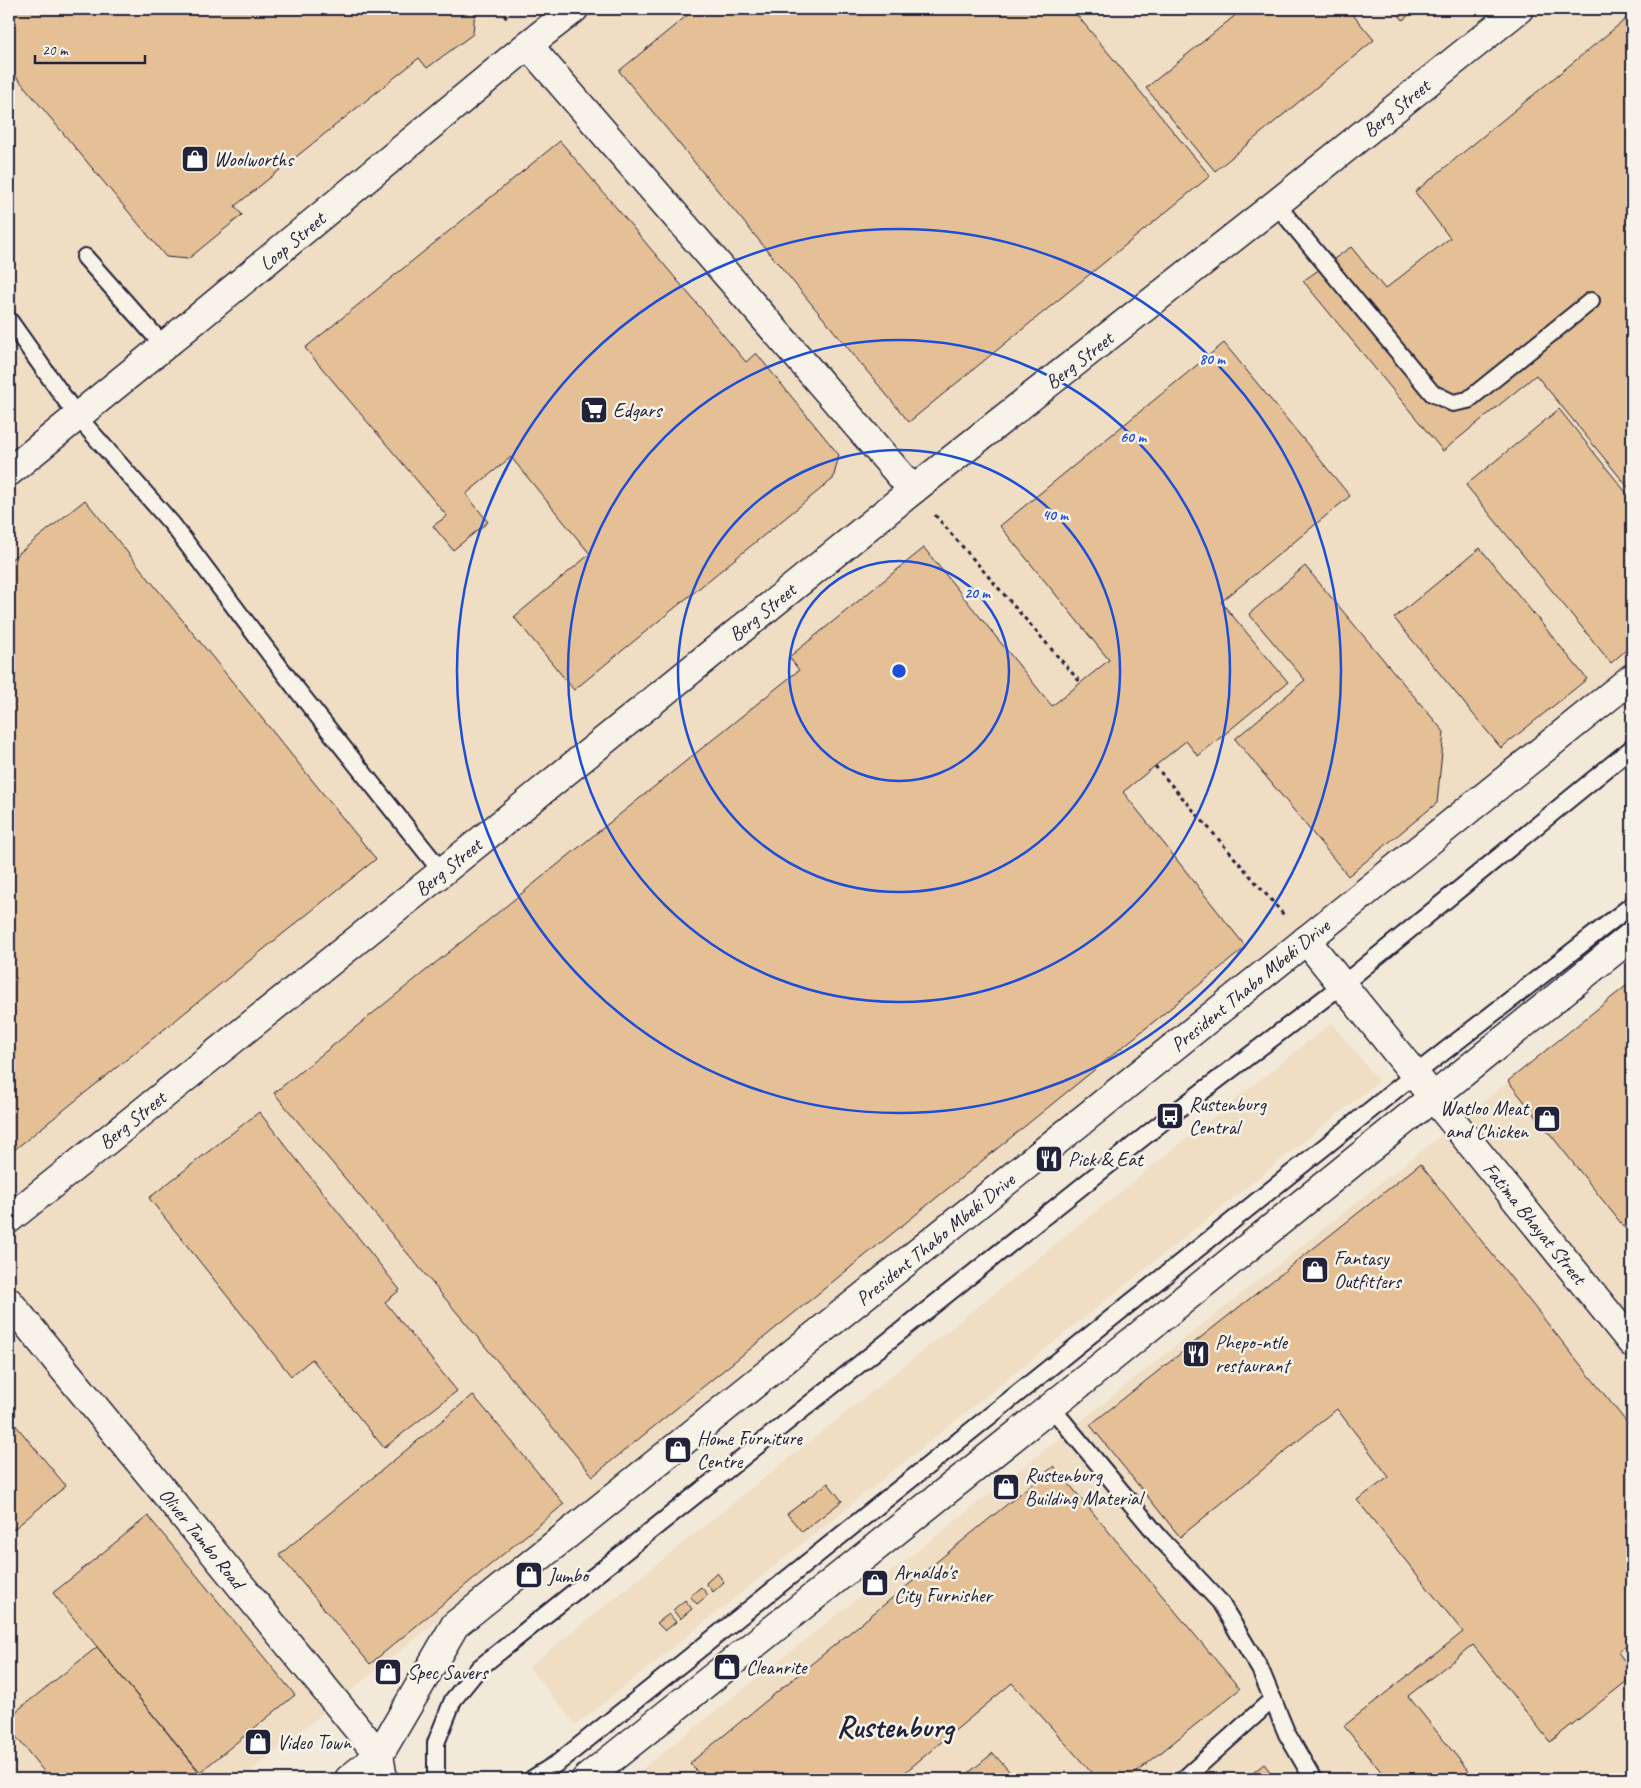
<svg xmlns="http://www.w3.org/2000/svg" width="1641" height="1788" viewBox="0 0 1641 1788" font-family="Caveat,sans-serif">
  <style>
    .built { fill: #efddc4 }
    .building { fill: #e5c096; stroke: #22223b }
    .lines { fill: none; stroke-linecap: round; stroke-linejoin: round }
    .lane-casing { stroke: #22223b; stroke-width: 20 }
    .street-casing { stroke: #22223b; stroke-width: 31 }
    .secondary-casing { stroke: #22223b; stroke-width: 31 }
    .path { stroke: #22223b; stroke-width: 3; stroke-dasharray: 4 4; stroke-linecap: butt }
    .lane { stroke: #f7f3e8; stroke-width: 16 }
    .street { stroke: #f7f3e8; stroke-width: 28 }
    .secondary { stroke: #f7f3e8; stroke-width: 28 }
    .ring { fill: none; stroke: #1d4ed8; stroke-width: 2.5 }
    .labels { text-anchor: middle; stroke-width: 5; stroke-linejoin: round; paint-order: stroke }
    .street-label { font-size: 20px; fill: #22223b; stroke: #f7f3e8 }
    .poi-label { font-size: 20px; fill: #22223b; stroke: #f7f3e8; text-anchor: start }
    .town-label { font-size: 30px; font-weight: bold; fill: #22223b; stroke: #f7f3e8 }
    .centre { fill: #1d4ed8; stroke: #f7f3e8; stroke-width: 2.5 }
    .ring-label { font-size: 15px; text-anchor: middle; font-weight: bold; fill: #1d4ed8; stroke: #f7f3e8; stroke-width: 5; stroke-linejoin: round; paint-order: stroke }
  </style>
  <rect width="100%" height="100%" fill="#f3e9d8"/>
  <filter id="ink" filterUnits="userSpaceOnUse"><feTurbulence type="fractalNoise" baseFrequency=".02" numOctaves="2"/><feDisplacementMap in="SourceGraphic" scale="10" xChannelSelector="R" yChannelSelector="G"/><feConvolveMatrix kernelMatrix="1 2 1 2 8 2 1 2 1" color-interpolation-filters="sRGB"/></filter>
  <g filter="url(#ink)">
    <g class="built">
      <polygon points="9,9 1632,9 1632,659 241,1779 9,1779"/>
      <polygon points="1632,984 1632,1779 630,1779"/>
      <polygon points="1331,1023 1379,1081 576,1725 529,1667"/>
    </g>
    <g class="building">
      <polygon points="9,9 475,9 473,34 427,68 419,58 235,206 242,215 188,259 166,257 9,68"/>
      <polygon points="695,9 1072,9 1210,176 909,422 619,71"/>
      <polygon points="1243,9 1348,9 1374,40 1215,171 1146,88"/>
      <polygon points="1394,9 1416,9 1403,20"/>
      <polygon points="1632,14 1632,492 1536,375 1443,451 1303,281 1351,247 1385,289 1450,238 1415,192"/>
      <polygon points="560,141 746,362 756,353 839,455 833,479 574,690 514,617 590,554 511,457 466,494 488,522 453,550 433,526 447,516 305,348"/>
      <polygon points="1224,343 1350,496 1221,602 1288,682 1198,756 1186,741 1123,792 1246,947 593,1476 274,1093 799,670 789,657 924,548 1052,706 1109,660 1000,526"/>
      <polygon points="1559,409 1632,500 1632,645 1611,663 1466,485"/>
      <polygon points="85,500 376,859 9,1154 9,561"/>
      <polygon points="1480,548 1587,679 1501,748 1394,618"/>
      <polygon points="1305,566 1444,732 1437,803 1348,876 1235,739 1305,680 1249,614"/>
      <polygon points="1632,981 1632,1237 1508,1081"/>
      <polygon points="259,1112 400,1290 385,1302 457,1391 384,1448 312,1359 291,1376 149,1198"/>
      <polygon points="1420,1164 1632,1429 1632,1640 1618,1652 1632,1672 1632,1677 1550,1742 1473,1645 1408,1696 1475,1779 1387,1779 1344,1726 1463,1632 1357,1500 1389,1477 1337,1409 1180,1537 1090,1425"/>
      <polygon points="473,1395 564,1504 370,1664 279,1555"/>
      <polygon points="9,1417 66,1486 9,1533"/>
      <polygon points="1054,1466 1240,1689 1128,1779 1097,1779 1012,1683 897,1779 703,1779 690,1763"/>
      <polygon points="828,1483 842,1501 802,1532 787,1514"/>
      <polygon points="148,1516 295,1695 200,1772 53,1593"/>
      <polygon points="717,1573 724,1582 713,1592 706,1583"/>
      <polygon points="701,1587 708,1595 697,1604 690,1596"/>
      <polygon points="685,1600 692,1609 680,1619 673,1610"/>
      <polygon points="669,1614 676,1622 665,1631 657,1623"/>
      <polygon points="1632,1642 1632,1656 1625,1647"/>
      <polygon points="97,1647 205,1779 50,1779 9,1728 9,1717"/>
      <polygon points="993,1753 1016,1779 961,1779"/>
      <polygon points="1264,1764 1276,1779 1245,1779"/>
    </g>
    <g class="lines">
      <g class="lane-casing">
        <g id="lane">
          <polyline points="1276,204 1432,393 1453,403 1468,400 1591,301"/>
          <polyline points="85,257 164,346"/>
          <polyline points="9,320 77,416 172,524 294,686 442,872"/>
          <polyline points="1051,1407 1159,1537 1220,1602 1260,1669 1287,1734 1313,1779"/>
          <polyline points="436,1779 436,1743 453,1700 479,1668 1170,1116 1342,985 1632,748"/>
          <polyline points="532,1779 559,1762 1414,1075 1632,905"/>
          <polyline points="1184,1779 1273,1699"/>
        </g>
      </g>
      <g class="street-casing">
        <g id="street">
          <polyline points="528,45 913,490"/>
          <polyline points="9,472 164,346 528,45 574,9"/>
          <polyline points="1306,940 1632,1343"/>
          <polyline points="9,1219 442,872 913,490 1276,204 1519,9"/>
        </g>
      </g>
      <g class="secondary-casing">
        <g id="secondary">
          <polyline points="9,1302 379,1755 383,1779"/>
          <polyline points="349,1779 379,1755 455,1625 1632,678"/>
          <polyline points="586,1779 1051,1407 1632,936"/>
        </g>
      </g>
      <g class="path">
        <polyline points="499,9 508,20"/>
        <polyline points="935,515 1080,682"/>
        <polyline points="1155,766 1284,915"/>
      </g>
      <use href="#lane" class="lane"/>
      <use href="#street" class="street"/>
      <use href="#secondary" class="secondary"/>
    </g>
  </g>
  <g class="ring">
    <circle cx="899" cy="671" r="110"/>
    <circle cx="899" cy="671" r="221"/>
    <circle cx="899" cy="671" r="331"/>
    <circle cx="899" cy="671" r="442"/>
  </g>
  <defs>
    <g id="shop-square" transform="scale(1.4375)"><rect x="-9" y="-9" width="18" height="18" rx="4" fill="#22223b" stroke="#f7f3e8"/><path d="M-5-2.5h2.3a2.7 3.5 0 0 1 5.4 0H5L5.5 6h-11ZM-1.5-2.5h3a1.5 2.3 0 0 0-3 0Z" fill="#fff"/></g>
    <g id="supermarket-square" transform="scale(1.4375)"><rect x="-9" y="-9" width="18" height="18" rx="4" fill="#22223b" stroke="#f7f3e8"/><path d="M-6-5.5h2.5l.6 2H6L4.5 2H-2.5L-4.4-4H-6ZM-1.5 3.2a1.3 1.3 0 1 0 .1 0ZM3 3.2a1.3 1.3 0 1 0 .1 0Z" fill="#fff"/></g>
    <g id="bus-square" transform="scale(1.4375)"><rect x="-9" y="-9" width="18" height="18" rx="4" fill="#22223b" stroke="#f7f3e8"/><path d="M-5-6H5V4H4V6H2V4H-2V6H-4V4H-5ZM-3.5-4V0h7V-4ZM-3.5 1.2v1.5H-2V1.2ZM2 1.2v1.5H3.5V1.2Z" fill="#fff"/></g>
    <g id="restaurant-square" transform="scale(1.4375)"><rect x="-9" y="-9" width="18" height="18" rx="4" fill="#22223b" stroke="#f7f3e8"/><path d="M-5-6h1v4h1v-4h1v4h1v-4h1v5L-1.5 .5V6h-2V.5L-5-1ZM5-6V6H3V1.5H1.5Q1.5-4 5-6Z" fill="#fff"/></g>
  </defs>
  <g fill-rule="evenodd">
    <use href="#shop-square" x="195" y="159"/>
    <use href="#supermarket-square" x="594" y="410"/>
    <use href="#bus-square" x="1170" y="1116"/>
    <use href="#shop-square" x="1547" y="1119"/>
    <use href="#restaurant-square" x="1049" y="1159"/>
    <use href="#shop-square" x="1315" y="1270"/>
    <use href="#restaurant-square" x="1196" y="1354"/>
    <use href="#shop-square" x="678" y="1450"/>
    <use href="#shop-square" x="1006" y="1487"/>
    <use href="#shop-square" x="529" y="1575"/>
    <use href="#shop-square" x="875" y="1583"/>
    <use href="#shop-square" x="727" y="1667"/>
    <use href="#shop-square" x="388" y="1672"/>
    <use href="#shop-square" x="258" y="1742"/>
  </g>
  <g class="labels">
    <g class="street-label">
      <text transform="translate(1396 108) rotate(-39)" y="7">Berg Street</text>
      <text transform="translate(292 241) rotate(-40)" y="7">Loop Street</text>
      <text transform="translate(1079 360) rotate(-38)" y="7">Berg Street</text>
      <text transform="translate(762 612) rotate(-39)" y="7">Berg Street</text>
      <text transform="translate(448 867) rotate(-39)" y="7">Berg Street</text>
      <text transform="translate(1250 985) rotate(-39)" y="7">President Thabo Mbeki Drive</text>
      <text transform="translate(132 1120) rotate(-39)" y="7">Berg Street</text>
      <text transform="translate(1535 1223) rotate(51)" y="7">Fatima Bhayat Street</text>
      <text transform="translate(935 1239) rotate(-39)" y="7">President Thabo Mbeki Drive</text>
      <text transform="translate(202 1538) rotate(51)" y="7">Oliver Tambo Road</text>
    </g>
    <g class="poi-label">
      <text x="214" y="166">Woolworths</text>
      <text x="613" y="417">Edgars</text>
      <text x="1189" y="1111">Rustenburg<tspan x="1189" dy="23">Central</tspan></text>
      <text x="1528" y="1115" text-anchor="end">Watloo Meat<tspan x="1528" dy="23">and Chicken</tspan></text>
      <text x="1068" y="1166">Pick &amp; Eat</text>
      <text x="1334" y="1265">Fantasy<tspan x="1334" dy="23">Outfitters</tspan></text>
      <text x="1215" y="1349">Phepo-ntle<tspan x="1215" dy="23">restaurant</tspan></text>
      <text x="697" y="1445">Home Furniture<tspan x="697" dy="23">Centre</tspan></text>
      <text x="1025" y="1482">Rustenburg<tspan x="1025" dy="23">Building Material</tspan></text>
      <text x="894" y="1579">Arnaldo's<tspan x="894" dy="23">City Furnisher</tspan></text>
      <text x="548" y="1582">Jumbo</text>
      <text x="746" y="1674">Cleanrite</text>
      <text x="407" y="1679">Spec Savers</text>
      <text x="277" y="1749">Video Town</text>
    </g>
    <g class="town-label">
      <text x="895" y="1737">Rustenburg</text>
    </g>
  </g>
  <circle cx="899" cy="671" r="8" class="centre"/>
  <g class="ring-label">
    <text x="1212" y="364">80 m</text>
    <text x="1133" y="442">60 m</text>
    <text x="1055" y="520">40 m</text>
    <text x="977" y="598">20 m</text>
  </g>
  <rect width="1641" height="1788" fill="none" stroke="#f7f3e8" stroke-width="30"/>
  <rect x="15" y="15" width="1611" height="1758" fill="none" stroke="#22223b" stroke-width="2" filter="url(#ink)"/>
  <path d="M35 55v8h110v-8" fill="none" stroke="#22223b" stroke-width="2.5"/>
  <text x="42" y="55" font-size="15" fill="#22223b" stroke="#f7f3e8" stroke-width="4" paint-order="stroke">20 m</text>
</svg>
